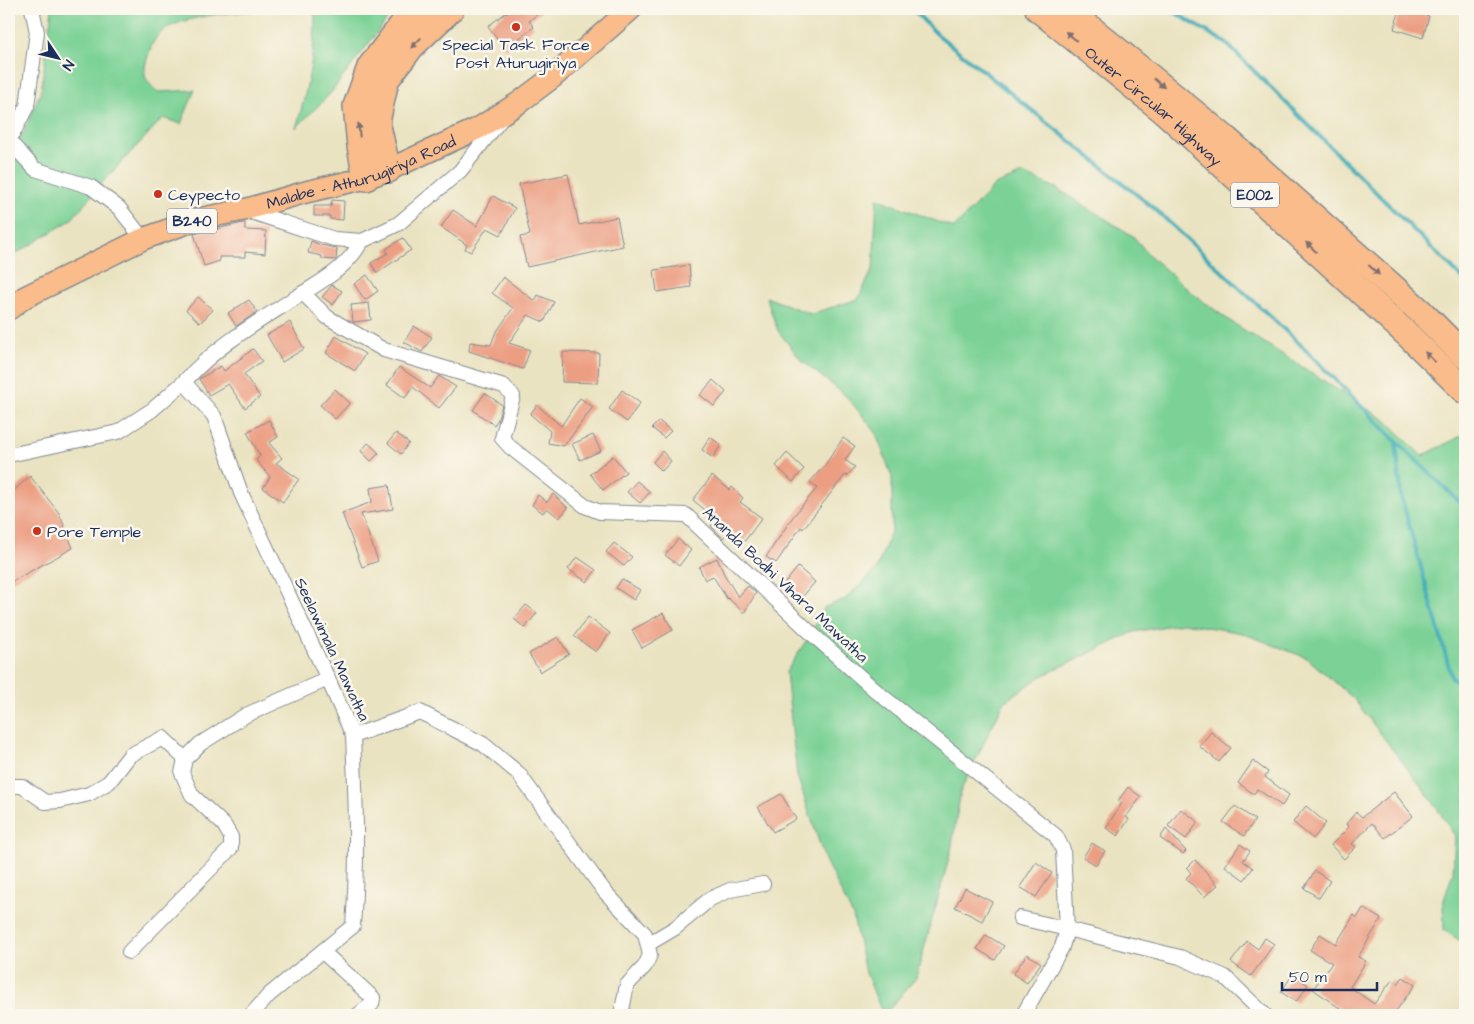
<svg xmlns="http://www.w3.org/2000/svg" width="1474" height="1024" viewBox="0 0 1474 1024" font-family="'Architects Daughter',sans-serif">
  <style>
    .green { fill: #7bd296; stroke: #4b807a }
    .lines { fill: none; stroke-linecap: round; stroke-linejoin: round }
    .stream { stroke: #3aaab6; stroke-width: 4 }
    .building { fill: #ec9e82 }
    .street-casing { stroke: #828990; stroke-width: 16 }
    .primary-casing { stroke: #828990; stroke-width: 24 }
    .highway-casing { stroke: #828990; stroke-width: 28 }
    .street { stroke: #fff; stroke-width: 14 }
    .primary { stroke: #f9bc8a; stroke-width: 21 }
    .highway { stroke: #f9bc8a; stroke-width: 25 }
    .oneway { fill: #7f6e72 }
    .poi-dot { fill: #c8321e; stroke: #fbf7ec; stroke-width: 2 }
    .labels { text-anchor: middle; stroke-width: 5; stroke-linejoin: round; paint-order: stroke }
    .shield { fill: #fbf7ec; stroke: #5e6b89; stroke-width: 1 }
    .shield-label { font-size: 15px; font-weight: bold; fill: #1b2f5e }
    .poi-label { font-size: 16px; fill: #1b2f5e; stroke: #fbf7ec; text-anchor: start }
    .street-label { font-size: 16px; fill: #1b2f5e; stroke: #fbf7ec }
  </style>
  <rect width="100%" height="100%" fill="#fbf7ec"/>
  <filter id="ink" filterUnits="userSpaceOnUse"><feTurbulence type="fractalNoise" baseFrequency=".02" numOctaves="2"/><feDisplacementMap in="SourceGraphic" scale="10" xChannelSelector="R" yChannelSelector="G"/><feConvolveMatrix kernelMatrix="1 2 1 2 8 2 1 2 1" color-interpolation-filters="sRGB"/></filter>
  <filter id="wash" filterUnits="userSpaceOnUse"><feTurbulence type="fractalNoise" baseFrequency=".0096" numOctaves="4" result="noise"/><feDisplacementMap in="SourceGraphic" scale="20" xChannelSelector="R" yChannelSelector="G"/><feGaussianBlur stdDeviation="1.12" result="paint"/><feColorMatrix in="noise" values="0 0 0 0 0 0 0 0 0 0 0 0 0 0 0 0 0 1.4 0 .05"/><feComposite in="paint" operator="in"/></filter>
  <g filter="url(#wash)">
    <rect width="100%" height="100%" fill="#eae3c1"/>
    <g class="green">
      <path d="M52 9H266C237 13 188 14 164 30 154 36 150 49 147 59 142 75 145 81 158 92L195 90 181 124 163 118 103 182 71 220 9 258V149L22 136 41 91Z"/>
      <path d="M309 9H395L330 94 296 128C307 91 315 54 315 15Z"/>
      <polygon points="1023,174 1056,188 1133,236 1149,255 1192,293 1230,321 1387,421 1422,456 1465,434 1465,941 1459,940 1444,930 1443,903 1453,872 1455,836 1433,802 1353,698 1307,658 1242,633 1183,623 1134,632 1040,677 1004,702 961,790 951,851 916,978 884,1015 883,1015 864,968 853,916 825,860 797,776 786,672 811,633 825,607 845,599 876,570 892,529 892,477 875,431 846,396 801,360 778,331 766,297 811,314 858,299 873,269 877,198 954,228 995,185"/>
    </g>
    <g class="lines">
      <g class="stream">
        <polyline points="912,9 937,34 1156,210 1304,348 1396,441 1465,507"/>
        <polyline points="1169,9 1226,43 1465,281"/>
        <polyline points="1396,441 1401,496 1452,678 1465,685"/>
      </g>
    </g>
    <g id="blocks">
      <g class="building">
        <polygon points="511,9 544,9 529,21 534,27 505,49 488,26"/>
        <polygon points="1400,9 1429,16 1423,38 1394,29"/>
        <polygon points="568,174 579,225 617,217 623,246 527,267 520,237 530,235 519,184"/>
        <polygon points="493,196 515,208 501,235 487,228 471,252 465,249 467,245 441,227 453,210 477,226"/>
        <polygon points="332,200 344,201 343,220 330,219 330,216 314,216 314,206 331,206"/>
        <polygon points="243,223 245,223 245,230 266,231 265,254 245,252 245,257 219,257 220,261 204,266 194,234"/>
        <polygon points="403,238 411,250 377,273 371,263 388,253 386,249"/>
        <polygon points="311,241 321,245 337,248 336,260 322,259 322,256 308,253"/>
        <polygon points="689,265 691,287 657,292 654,270"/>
        <polygon points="367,275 378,291 365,300 354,284"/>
        <polygon points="503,277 535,301 538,295 554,302 544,322 528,315 509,343 530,350 523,369 469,351 470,342 491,345 495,334 513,308 492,293"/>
        <polygon points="332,285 342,291 333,305 322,297"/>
        <polygon points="198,297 213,310 200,323 186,310"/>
        <polygon points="249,300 257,312 236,326 228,313"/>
        <polygon points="369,303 371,320 353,322 351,305"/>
        <polygon points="290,322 304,349 282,362 267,335"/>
        <polygon points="414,326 432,337 422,352 404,342"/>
        <polygon points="336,336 365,354 355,371 326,353"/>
        <polygon points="253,349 262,361 244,374 260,397 245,408 228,384 209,395 199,379 221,366 224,371"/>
        <polygon points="563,352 599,353 598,383 562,382"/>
        <polygon points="399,367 430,388 439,376 456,387 439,408 413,387 405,398 387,385"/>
        <polygon points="713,380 726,392 714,406 700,395"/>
        <polygon points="335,389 350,403 335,419 320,405"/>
        <polygon points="622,390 640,403 627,422 609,409"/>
        <polygon points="485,393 502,405 498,419 494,425 473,410"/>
        <polygon points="580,398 593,407 564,446 548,443 550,431 530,414 537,405 561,426"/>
        <polygon points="269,420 278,437 269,443 282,458 276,463 299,479 283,502 263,488 270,477 256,460 260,456 247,432"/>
        <polygon points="659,421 671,431 664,438 652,428"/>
        <polygon points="396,433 409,443 401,454 388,443"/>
        <polygon points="593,435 601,451 580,460 572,444"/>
        <polygon points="710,437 721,445 713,458 702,450"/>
        <polygon points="843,438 855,446 845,460 855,467 847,476 845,475 803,529 801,527 776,563 766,557 792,518 817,488 810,482 822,468 823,468"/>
        <polygon points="368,443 379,453 371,461 361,451"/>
        <polygon points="662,451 671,461 662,471 653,462"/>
        <polygon points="787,453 804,469 793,482 776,466"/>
        <polygon points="613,456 626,472 603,490 590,474"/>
        <polygon points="30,476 59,513 73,548 9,583 9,495"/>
        <polygon points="712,476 730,490 732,487 743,498 740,502 762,518 744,542 729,531 723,538 711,526 716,519 693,500"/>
        <polygon points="637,481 650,492 640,503 627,492"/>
        <polygon points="389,485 393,509 361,514 378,561 362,567 342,513 372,502 370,488"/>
        <polygon points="553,494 568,508 559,518 547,508 543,513 532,505 538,495 547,502"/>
        <polygon points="678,539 691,550 679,566 665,555"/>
        <polygon points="614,543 632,557 624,566 606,552"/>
        <polygon points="577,557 596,570 587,582 568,569"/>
        <polygon points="717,558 724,574 738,597 748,586 756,593 744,613 728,598 727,599 713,576 705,580 699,567"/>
        <polygon points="798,567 815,582 798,602 781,588"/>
        <polygon points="622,579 640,590 634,600 616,588"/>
        <polygon points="526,605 537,613 525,628 514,619"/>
        <polygon points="663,613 673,630 642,648 632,630"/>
        <polygon points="588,617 610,633 596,652 574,636"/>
        <polygon points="558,637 569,654 540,672 529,654"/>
        <polygon points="1211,732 1231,748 1219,762 1199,746"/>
        <polygon points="1253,761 1268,772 1265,777 1289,795 1282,806 1257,789 1254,794 1238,783"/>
        <polygon points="1128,787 1141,797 1126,817 1129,819 1118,836 1106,828 1122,803 1118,801"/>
        <polygon points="1394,792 1413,816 1385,838 1372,823 1352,844 1356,847 1344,859 1331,845 1349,827 1346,824 1356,812 1362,817"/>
        <polygon points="781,794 796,819 773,832 758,807"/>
        <polygon points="1235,806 1255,820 1244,836 1223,822"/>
        <polygon points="1306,806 1326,823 1313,839 1293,822"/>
        <polygon points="1181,809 1198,822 1186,839 1168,826"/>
        <polygon points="1166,829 1186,851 1183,854 1160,838"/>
        <polygon points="1092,843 1105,851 1096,865 1083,857"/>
        <polygon points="1240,844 1250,851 1243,861 1253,868 1244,880 1225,866"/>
        <polygon points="1195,860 1218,885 1204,897 1186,878 1191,873 1187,868"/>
        <polygon points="1036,862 1052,873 1036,897 1020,887"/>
        <polygon points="1315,871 1330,881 1319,898 1304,888"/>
        <polygon points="965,888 992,902 982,921 955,907"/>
        <polygon points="1363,908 1381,919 1358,957 1366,961 1350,987 1374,1004 1392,980 1398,984 1403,977 1415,985 1393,1015 1342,1015 1345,1012 1313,989 1332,963 1310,950 1320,934 1336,944 1354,915 1357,918"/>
        <polygon points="986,935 1004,946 995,960 977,949"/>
        <polygon points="1265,938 1274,944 1251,976 1231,962 1247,941 1258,949"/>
        <polygon points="1027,954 1041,963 1027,983 1013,974"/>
        <polygon points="1293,974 1308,985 1296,1002 1281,992"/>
      </g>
    </g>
  </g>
  <g filter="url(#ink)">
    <use href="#blocks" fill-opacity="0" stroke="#828990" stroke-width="1"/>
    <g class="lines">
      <g class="street-casing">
        <g id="street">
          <polyline points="9,141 35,169 91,187 119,208 143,239"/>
          <polyline points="9,141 27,106 37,32 32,9"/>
          <polyline points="245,210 334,239 362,241 398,224 460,171 502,118"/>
          <polyline points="303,293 327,317 384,350 504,386 513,396 502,438 510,447 585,506 600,512 686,515 811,633 876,691 1056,836 1063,850 1067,929 1020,918"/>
          <path d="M184 382C215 347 256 323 295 298 323 280 344 271 362 241"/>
          <polyline points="9,455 118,432 152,410 184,382 214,416 241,493 328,679 353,736 420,712 483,744 518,773 605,892 645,934 650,955 645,966 627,985 621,1015"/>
          <polyline points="9,786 22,786 45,802 60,801 89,794 109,782 130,755 163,738 185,759"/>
          <polyline points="648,944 675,928 710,899 730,890 763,884"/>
          <polyline points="129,952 231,848 231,837 224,825 192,795 182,773 185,759 200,744 246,715 328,679"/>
          <polyline points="323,952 373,998 372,1004 358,1015"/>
          <path d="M251 1015 269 995 353 926C358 862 356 800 353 736"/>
          <polyline points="1023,1015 1062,947 1067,929 1180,957 1225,977 1265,1015"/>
        </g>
      </g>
      <g class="primary-casing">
        <g id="primary">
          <path id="s1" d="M9 309 25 297 143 239 198 219 244 210 306 192 366 178 388 170 479 128 517 104 553 77 631 9"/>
        </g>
      </g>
      <g class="highway-casing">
        <g id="highway">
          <path id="s2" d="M1038 9 1166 113 1409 336 1465 391"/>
          <polyline points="1067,9 1225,138 1421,312 1465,356"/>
          <polyline points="388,170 377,122 386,80 412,46 451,9"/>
          <polyline points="366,178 360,146 356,106 370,67 408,17 417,9"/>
        </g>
      </g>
      <use href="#street" class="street"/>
      <use href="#primary" class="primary"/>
      <use href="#highway" class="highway"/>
    </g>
    <defs><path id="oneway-solid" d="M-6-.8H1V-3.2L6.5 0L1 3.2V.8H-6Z" transform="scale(1.25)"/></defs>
    <g class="oneway">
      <use href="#oneway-solid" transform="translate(1071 36) rotate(-141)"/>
      <use href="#oneway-solid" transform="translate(416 43) rotate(134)"/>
      <use href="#oneway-solid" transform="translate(1159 83) rotate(40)"/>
      <use href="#oneway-solid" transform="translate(359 130) rotate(-96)"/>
      <use href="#oneway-solid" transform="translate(1311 247) rotate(-137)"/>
      <use href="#oneway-solid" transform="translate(1374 270) rotate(42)"/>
      <use href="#oneway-solid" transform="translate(1430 357) rotate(-136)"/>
    </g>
  </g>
  <g class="poi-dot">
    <circle cx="516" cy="27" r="5"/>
    <circle cx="158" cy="194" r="5"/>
    <circle cx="37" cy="531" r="5"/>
  </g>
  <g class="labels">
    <g class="shield">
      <rect x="1231" y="182.5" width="48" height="25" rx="4"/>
      <rect x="167" y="208.5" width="50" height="25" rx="4"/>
    </g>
    <g class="shield-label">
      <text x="1255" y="200">E002</text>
      <text x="192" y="226">B240</text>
    </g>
    <g class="poi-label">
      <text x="516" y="50" text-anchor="middle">Special Task Force<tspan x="516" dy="18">Post Aturugiriya</tspan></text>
      <text x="168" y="200">Ceypecto</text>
      <text x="47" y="537">Pore Temple</text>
    </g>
    <g class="street-label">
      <text dy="6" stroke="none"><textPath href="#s2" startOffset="151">Outer Circular Highway</textPath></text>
      <text dy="6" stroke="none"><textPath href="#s1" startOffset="380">Malabe - Athurugiriya Road</textPath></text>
      <text transform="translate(786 584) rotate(43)" y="6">Ananda Bodhi Vihara Mawatha</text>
      <text transform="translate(333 649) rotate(65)" y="6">Seelawimala Mawatha</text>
    </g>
  </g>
  <rect width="1474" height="1024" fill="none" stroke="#fbf7ec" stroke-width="30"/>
  <g transform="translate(58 58) rotate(125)" stroke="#fbf7ec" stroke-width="4" paint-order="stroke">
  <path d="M0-4L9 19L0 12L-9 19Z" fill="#1b2f5e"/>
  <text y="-8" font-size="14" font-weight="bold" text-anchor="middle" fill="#1b2f5e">N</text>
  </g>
  <path d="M1282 982v8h95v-8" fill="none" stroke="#1b2f5e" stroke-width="2.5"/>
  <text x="1289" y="982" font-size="15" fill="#1b2f5e" stroke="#fbf7ec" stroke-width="4" paint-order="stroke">50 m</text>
</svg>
